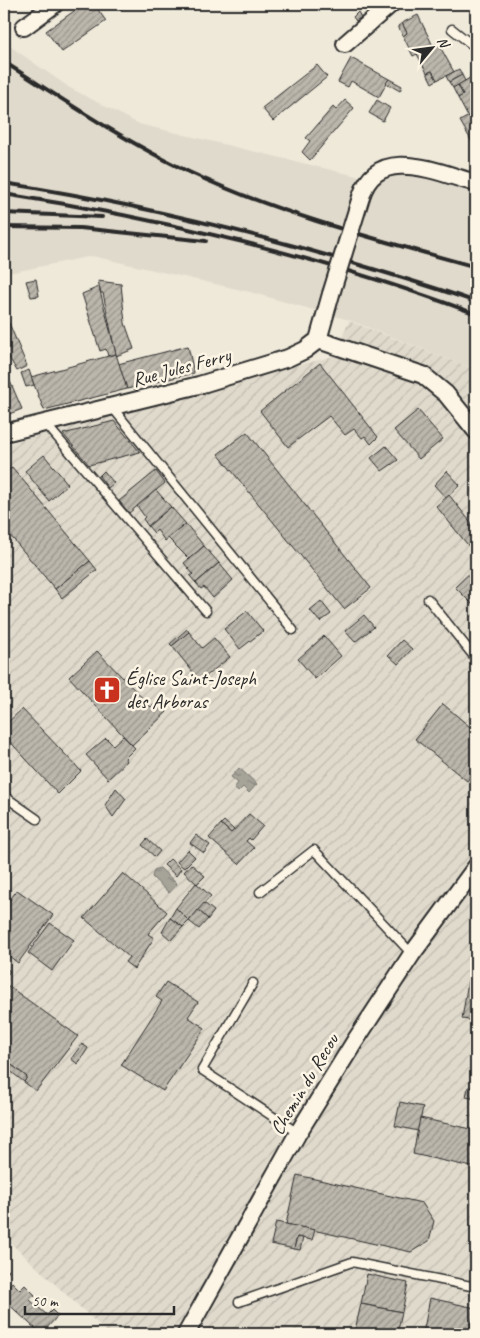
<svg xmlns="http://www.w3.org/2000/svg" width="480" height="1338" viewBox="0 0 480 1338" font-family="Caveat,sans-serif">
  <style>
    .built { fill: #e0dacc }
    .industrial { fill: url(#industrial-furrows) }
    .water { fill: url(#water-ripples); stroke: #75736d }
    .building { fill: url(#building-hatch); stroke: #2b2b2b }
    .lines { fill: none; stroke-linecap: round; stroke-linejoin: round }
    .lane-casing { stroke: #2b2b2b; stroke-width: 11 }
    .street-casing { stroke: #2b2b2b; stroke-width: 20 }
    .path { stroke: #2b2b2b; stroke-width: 3; stroke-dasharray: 4 4; stroke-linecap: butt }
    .lane { stroke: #fcf5e5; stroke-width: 8 }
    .street { stroke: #fcf5e5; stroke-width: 16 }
    .rail { stroke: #2b2b2b; stroke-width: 4 }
    .street-bridge-casing { stroke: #2b2b2b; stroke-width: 20; stroke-linecap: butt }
    .street-bridge { stroke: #fcf5e5; stroke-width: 16 }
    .labels { text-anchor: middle; stroke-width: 5; stroke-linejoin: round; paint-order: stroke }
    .street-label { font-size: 20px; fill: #2b2b2b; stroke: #fcf5e5 }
    .poi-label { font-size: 20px; fill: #2b2b2b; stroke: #fcf5e5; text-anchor: start }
  </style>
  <defs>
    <pattern id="industrial-furrows" width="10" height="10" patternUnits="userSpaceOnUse" patternTransform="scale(1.25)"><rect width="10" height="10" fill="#e0dacc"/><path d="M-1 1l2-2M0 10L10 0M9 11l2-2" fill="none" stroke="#c0bbaf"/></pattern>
    <pattern id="water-ripples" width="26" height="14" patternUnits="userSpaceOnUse" patternTransform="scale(1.25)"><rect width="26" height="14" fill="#a6a399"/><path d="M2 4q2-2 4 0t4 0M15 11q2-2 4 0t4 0" fill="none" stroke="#87857d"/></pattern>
    <pattern id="building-hatch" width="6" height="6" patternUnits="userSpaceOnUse" patternTransform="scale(1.25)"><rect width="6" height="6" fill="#bcb7ac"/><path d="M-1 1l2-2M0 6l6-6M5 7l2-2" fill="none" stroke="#99958c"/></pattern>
  </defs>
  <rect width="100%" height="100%" fill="#efe9da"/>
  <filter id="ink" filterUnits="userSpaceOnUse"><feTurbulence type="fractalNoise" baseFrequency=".02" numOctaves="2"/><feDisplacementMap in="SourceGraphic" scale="10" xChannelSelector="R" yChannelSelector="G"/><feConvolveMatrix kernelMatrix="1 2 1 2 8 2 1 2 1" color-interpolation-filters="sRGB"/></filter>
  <g filter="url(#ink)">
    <polygon class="built" points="4,42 70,88 139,124 369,179 387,165 476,185 476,370 349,320 250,292 92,256 4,274"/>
    <polygon class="industrial" points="349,321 476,370 476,1334 109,1334 4,1237 4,446 42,432 334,356"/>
    <g class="water">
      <polygon points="239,768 257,784 249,793 243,787 238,792 234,788 238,783 231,777"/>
      <polygon points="160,868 177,884 169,893 152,877 154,870"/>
    </g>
    <g class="building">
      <polygon points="4,4 12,4 4,10"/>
      <polygon points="84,4 94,4 106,21 62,52 46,31"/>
      <polygon points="116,4 129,4 120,10"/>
      <polygon points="358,12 361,17 356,21 353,17"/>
      <polygon points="418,15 433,46 413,56 403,36 407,33 402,23"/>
      <polygon points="402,23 407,33 403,36 398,26"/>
      <polygon points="438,43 454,72 437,80 432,71 427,73 417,54"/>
      <polygon points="351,58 389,79 379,97 351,81 348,87 338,82"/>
      <polygon points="317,65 327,77 273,121 262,108"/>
      <polygon points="459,69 462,75 449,82 446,76"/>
      <polygon points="432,71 437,80 432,83 427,73"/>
      <polygon points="462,75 465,81 453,88 449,82"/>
      <polygon points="473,76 476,82 476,112 468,117 458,98 463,95 458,85"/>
      <polygon points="389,79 402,86 400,91 386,83"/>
      <polygon points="458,85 463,95 458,98 453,88"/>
      <polygon points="345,100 354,108 310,160 302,152 310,141 306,138 333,107 336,110"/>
      <polygon points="377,100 390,108 383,121 369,113"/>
      <polygon points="476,112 476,149 460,121"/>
      <polygon points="36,279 39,296 31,297 26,281"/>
      <polygon points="98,281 121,284 125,323 134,349 116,356 103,293 101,293"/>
      <polygon points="99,287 116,354 108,356 106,349 100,351 82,294"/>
      <polygon points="9,323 27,366 17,371 4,349 4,326"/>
      <polygon points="188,346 194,373 127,389 118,364"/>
      <polygon points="116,354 127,389 44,410 31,377"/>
      <polygon points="320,363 378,437 371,444 365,436 362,438 354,429 345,435 329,416 288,447 260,411"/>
      <polygon points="29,370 34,385 26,387 21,373"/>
      <polygon points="9,379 22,409 4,416 4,381"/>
      <polygon points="418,410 443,439 419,459 394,430"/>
      <polygon points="114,421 140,452 89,465 63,434"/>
      <polygon points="247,432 371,588 344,609 218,454"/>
      <polygon points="386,446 398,460 382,471 371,458"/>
      <polygon points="44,455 68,484 49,501 25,471"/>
      <polygon points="12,467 90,561 55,589 4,528 4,474"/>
      <polygon points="104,471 114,483 108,488 99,476"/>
      <polygon points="156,471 165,483 129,513 119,501"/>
      <polygon points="447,471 460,485 446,498 434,485"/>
      <polygon points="156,490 171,507 148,526 143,519 145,517 137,506"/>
      <polygon points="449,495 473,525 476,523 476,555 436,506"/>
      <polygon points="171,507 186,524 165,541 157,530 154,533 148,526"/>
      <polygon points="186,524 204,546 189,559 168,538"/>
      <polygon points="204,546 219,563 196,583 190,576 193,574 184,563"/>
      <polygon points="90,561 97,570 62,598 55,589"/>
      <polygon points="219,563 233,580 213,598 204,587 201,589 196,583"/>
      <polygon points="476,567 476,608 455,587"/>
      <polygon points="321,601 331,614 320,622 310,610"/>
      <polygon points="247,611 263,631 240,649 224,629"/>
      <polygon points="364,615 374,627 355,642 345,631"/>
      <polygon points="187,629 189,632 172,646 170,644"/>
      <polygon points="189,632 202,648 214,638 230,657 200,681 172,646"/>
      <polygon points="324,636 341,656 315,679 298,659"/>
      <polygon points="402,640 412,649 398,664 388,655"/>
      <polygon points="97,651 151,707 158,702 167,712 132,745 69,677"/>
      <polygon points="443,704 476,732 476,769 467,781 415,739"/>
      <polygon points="22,709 81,771 58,794 4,735 4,726"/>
      <polygon points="123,736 135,748 125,758 127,761 108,779 86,755 106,738 113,745"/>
      <polygon points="116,788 126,799 113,817 105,805"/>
      <polygon points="249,814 263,826 251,840 249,838 246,841 254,848 239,864 209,838 221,824 231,833"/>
      <polygon points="224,821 234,830 231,833 221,824"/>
      <polygon points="196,835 210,845 204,853 190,843"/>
      <polygon points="147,839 160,851 155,857 142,845"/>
      <polygon points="188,850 195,857 184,868 177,862"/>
      <polygon points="170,859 181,869 176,876 164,865"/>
      <polygon points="191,864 205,876 197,884 184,872"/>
      <polygon points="123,873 167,912 148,934 154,938 134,969 125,962 129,957 84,918"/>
      <polygon points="196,883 211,896 189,921 176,908"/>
      <polygon points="17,890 53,915 18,963 4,952 4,908"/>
      <polygon points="204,903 214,911 208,919 198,910"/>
      <polygon points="176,908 189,921 183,927 170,918"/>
      <polygon points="198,910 208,919 199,929 189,921"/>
      <polygon points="170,918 183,927 171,940 162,932"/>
      <polygon points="50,923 74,940 52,971 28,953"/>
      <polygon points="476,935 476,957 472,956"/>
      <polygon points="472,956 476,957 476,1021 462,1019"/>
      <polygon points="4,967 10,971 4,979"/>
      <polygon points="166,982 198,1002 188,1017 205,1028 163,1091 121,1065 162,1001 156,997"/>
      <polygon points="4,983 78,1036 36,1091 24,1082 27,1077 4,1059"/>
      <polygon points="82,1044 88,1048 78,1064 71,1059"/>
      <polygon points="4,1059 27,1077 24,1082 4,1066"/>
      <polygon points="468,1087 476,1088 476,1099 466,1097"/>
      <polygon points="400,1102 423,1107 418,1131 395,1126"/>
      <polygon points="420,1118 476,1130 476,1168 413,1154"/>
      <polygon points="297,1175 422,1203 434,1221 429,1241 411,1252 286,1224"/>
      <polygon points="276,1222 315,1230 312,1240 297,1237 294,1249 271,1244"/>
      <polygon points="297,1237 303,1238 300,1250 294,1249"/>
      <polygon points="4,1266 9,1271 4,1277"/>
      <polygon points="367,1274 408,1283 402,1312 361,1304"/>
      <polygon points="12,1282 20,1290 25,1285 35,1295 30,1300 47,1315 52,1310 58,1316 41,1334 4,1300 4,1291"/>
      <polygon points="430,1298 475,1308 469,1334 423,1334"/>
      <polygon points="361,1304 402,1312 397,1334 354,1334"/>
    </g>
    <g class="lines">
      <g class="lane-casing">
        <g id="lane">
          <polyline points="452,29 476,48"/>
          <polyline points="112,407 293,630"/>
          <polyline points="45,423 206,611"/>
          <polyline points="428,599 476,659"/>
          <polyline points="4,796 37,819"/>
          <polyline points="260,892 314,850 412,954"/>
          <polyline points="253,983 202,1070 298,1133"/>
          <polyline points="239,1302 352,1262 476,1287"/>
        </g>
      </g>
      <g class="street-casing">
        <g id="street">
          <polyline points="24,27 55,4"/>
          <polyline points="345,44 391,4"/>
          <path d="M361 197C377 143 438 173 476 183"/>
          <polyline points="318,340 423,375 446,394 476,431"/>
          <polyline points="4,433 199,385 288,358 305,350 318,340 331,294"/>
          <polyline points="186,1334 298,1133 355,1041 412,954 476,867"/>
        </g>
      </g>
      <polyline class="path" points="4,122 7,126 4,147"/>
      <use href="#lane" class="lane"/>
      <use href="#street" class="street"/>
      <g class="rail">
        <path d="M4 62C64 100 124 141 189 172 281 215 379 240 476 267"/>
        <path d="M4 183C121 201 236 228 350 262 392 275 435 287 476 302"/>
        <path d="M4 194C161 218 327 258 476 314"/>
        <polyline points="4,213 102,217"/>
        <polyline points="4,227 80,228 206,241"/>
      </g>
      <g class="street-bridge-casing">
        <polyline id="street-bridge" points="331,294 361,197"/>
      </g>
      <use href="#street-bridge" class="street-bridge"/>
    </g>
  </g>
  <defs>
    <g id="church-square" transform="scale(1.4375)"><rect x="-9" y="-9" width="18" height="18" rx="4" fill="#c8321e" stroke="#fcf5e5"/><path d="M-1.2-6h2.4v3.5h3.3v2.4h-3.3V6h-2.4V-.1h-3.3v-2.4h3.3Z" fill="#fff"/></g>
  </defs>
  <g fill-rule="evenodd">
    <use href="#church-square" x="107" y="690"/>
  </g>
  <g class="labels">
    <g class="street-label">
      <text transform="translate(181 367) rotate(-15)" y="7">Rue Jules Ferry</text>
      <text transform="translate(304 1084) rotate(-59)" y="7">Chemin du Recou</text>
    </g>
    <g class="poi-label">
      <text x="126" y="685">Église Saint-Joseph<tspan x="126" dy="23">des Arboras</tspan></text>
    </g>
  </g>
  <rect width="480" height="1338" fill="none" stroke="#fcf5e5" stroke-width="20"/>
  <rect x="10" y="10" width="460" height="1318" fill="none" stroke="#2b2b2b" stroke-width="2" filter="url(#ink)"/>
  <g transform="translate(432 48) rotate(61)" stroke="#fcf5e5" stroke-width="4" paint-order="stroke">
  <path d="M0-4L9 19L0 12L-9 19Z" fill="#2b2b2b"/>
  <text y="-8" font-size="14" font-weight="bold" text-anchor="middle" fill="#2b2b2b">N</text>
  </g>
  <path d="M25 1306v8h149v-8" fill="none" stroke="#2b2b2b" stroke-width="2.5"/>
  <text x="32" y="1306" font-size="15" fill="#2b2b2b" stroke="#fcf5e5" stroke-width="4" paint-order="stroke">50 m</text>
</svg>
